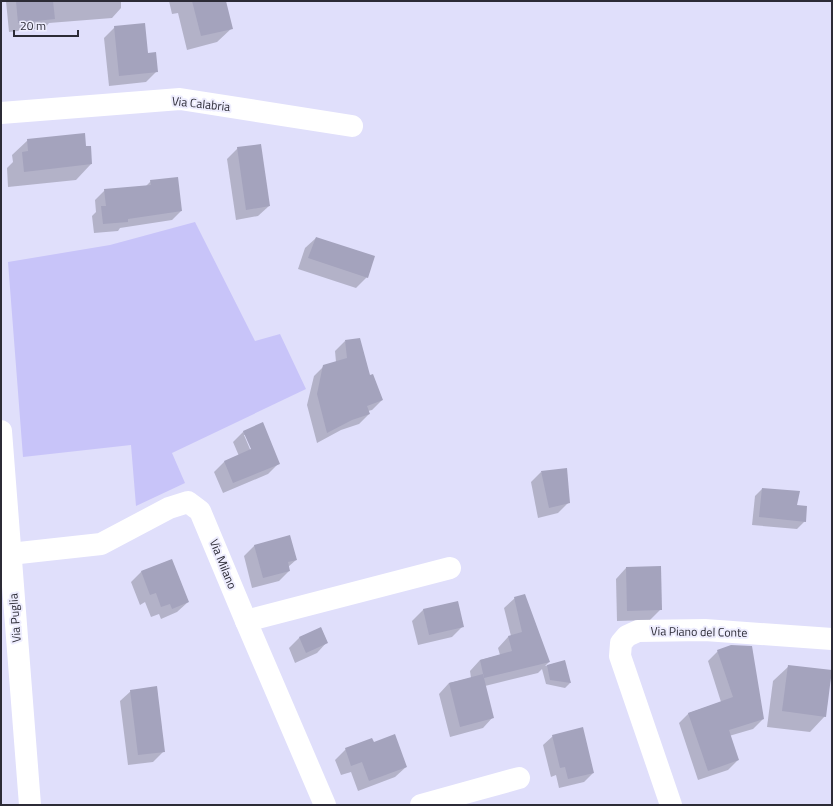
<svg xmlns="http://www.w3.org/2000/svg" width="833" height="806" viewBox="0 0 833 806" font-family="'Titillium Web',sans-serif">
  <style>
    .green { fill: #c8c4f9 }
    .shadow { fill: #0003; fill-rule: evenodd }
    .building { fill: #a4a3bd }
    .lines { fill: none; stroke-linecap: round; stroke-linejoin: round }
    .minor { stroke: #fff; stroke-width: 22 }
    .labels { text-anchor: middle; stroke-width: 4; stroke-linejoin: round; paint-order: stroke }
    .street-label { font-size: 12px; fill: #2c2b36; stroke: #eeedfe }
  </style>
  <rect width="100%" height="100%" fill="#e0dffb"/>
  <polygon class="green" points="195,222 255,341 280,334 306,389 172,453 185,483 136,506 131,445 23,457 8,262 110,245"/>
  <g class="shadow">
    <polygon points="6,1 121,1 121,8 112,18 49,23 45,28 9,32"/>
    <polygon points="169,1 225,1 232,28 217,42 187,50 178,13 172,14"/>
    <polygon points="115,27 147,54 157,71 146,82 109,86 104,38"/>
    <polygon points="28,140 85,147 91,164 76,180 8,187 7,168 13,162 12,155"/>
    <polygon points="238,148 269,206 258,216 236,220 227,159"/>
    <polygon points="151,181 181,211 172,220 120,228 118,231 94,233 92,216 96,212 95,200 105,190 146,186"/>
    <polygon points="316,238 367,277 356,288 298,269 305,248"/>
    <polygon points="345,341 370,376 382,400 372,410 368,411 369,414 359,424 341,430 317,443 307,405 314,376 324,366 336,362 335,351"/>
    <path d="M244 431 279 463 268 474 223 493 214 472 224 462 239 456 233 442ZM244 435H246L254 454H252Z"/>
    <polygon points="541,472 569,502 558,513 538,518 531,482"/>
    <polygon points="762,489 796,505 805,521 797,529 752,525 755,496"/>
    <polygon points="255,545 296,560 288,567 289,571 279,581 252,588 244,556"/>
    <polygon points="171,560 188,602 177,612 161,619 159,614 151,617 145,602 140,605 131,582 141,572"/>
    <polygon points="626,568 661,609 650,620 617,621 616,579"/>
    <polygon points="515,598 549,662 545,666 564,661 570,683 565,688 546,684 542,669 538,673 485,686 493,717 483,728 450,737 439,694 449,683 471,678 470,671 480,660 500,655 498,648 508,637 511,636 504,608"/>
    <polygon points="457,602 463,626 452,637 418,645 412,621 423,610"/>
    <polygon points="321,628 327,642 317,653 295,663 289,648 299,638"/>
    <polygon points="718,651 763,719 753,729 729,736 738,760 728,770 698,780 679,723 689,713 721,702 708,661"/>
    <polygon points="789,666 825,716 810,732 767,727 773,681"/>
    <polygon points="131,691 164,751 153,762 128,765 120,701"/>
    <polygon points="553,736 593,773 584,782 559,788 556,775 551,777 543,745"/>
    <polygon points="373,743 406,767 395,777 358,791 351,772 341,775 335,760 346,749"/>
  </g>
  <g class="building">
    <polygon points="16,1 53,1 55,19 18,23"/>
    <polygon points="192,1 226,1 233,29 201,36"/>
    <polygon points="145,23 148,53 156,52 158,72 119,76 114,26"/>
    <polygon points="85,133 86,146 91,146 92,164 24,172 22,152 28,151 27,139"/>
    <polygon points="261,144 270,206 246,210 237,147"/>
    <polygon points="178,177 182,211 128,219 128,222 103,224 101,206 106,206 104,189 151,185 150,180"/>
    <polygon points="316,237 375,256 368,278 308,258"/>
    <polygon points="360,338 370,375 373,374 383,400 367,406 370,414 352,420 327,433 317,394 323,365 347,358 345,340"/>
    <polygon points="263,422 280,464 233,483 224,461 251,449 243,431"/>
    <polygon points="567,468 570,503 549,508 541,471"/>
    <polygon points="762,488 800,491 797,505 807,506 806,522 759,517"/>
    <polygon points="290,535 297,560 288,562 290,571 263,578 254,545"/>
    <polygon points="172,559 189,602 172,609 170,604 161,607 156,593 150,595 141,571"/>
    <polygon points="661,566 662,610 627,611 626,567"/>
    <polygon points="525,594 550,662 484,678 480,660 512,651 508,636 522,632 514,597"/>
    <polygon points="458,601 464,627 429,635 423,609"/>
    <polygon points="321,627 328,643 306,653 299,637"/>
    <polygon points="731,645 752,646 764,719 729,730 739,760 708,771 688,713 733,697 717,650"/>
    <polygon points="565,660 571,683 550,680 547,665"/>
    <polygon points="788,665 832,670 826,717 782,711"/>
    <polygon points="483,674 494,718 460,727 449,683"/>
    <polygon points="157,686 165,752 138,755 130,690"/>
    <polygon points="583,727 594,773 568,779 565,767 560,768 552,735"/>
    <polygon points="395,734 407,767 369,781 362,762 351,766 345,748 372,738 374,742"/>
  </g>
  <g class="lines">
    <g class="minor">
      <polyline points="1,113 180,99 352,126"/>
      <polyline points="1,431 30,805"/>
      <polyline points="10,554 101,544 169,508 188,502 200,511 246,621 325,805"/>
      <polyline points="246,621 450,568"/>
      <polyline points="421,805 519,778"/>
      <polyline points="671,805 620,656 621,643 627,636 638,631 705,630 832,639"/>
    </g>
  </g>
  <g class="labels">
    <g class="street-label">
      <text transform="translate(201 104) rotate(6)" y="4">Via Calabria</text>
      <text transform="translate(223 564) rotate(68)" y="4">Via Milano</text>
      <text transform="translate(15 618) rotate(-94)" y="4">Via Puglia</text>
      <text transform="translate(699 632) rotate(1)" y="4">Via Piano del Conte</text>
    </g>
  </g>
  <rect width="833" height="806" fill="none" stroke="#2c2b36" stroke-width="4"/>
  <path d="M14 30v6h64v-6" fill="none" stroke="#2c2b36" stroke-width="2"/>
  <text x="20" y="30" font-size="12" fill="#2c2b36" stroke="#eeedfe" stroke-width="3" paint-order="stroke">20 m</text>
</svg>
